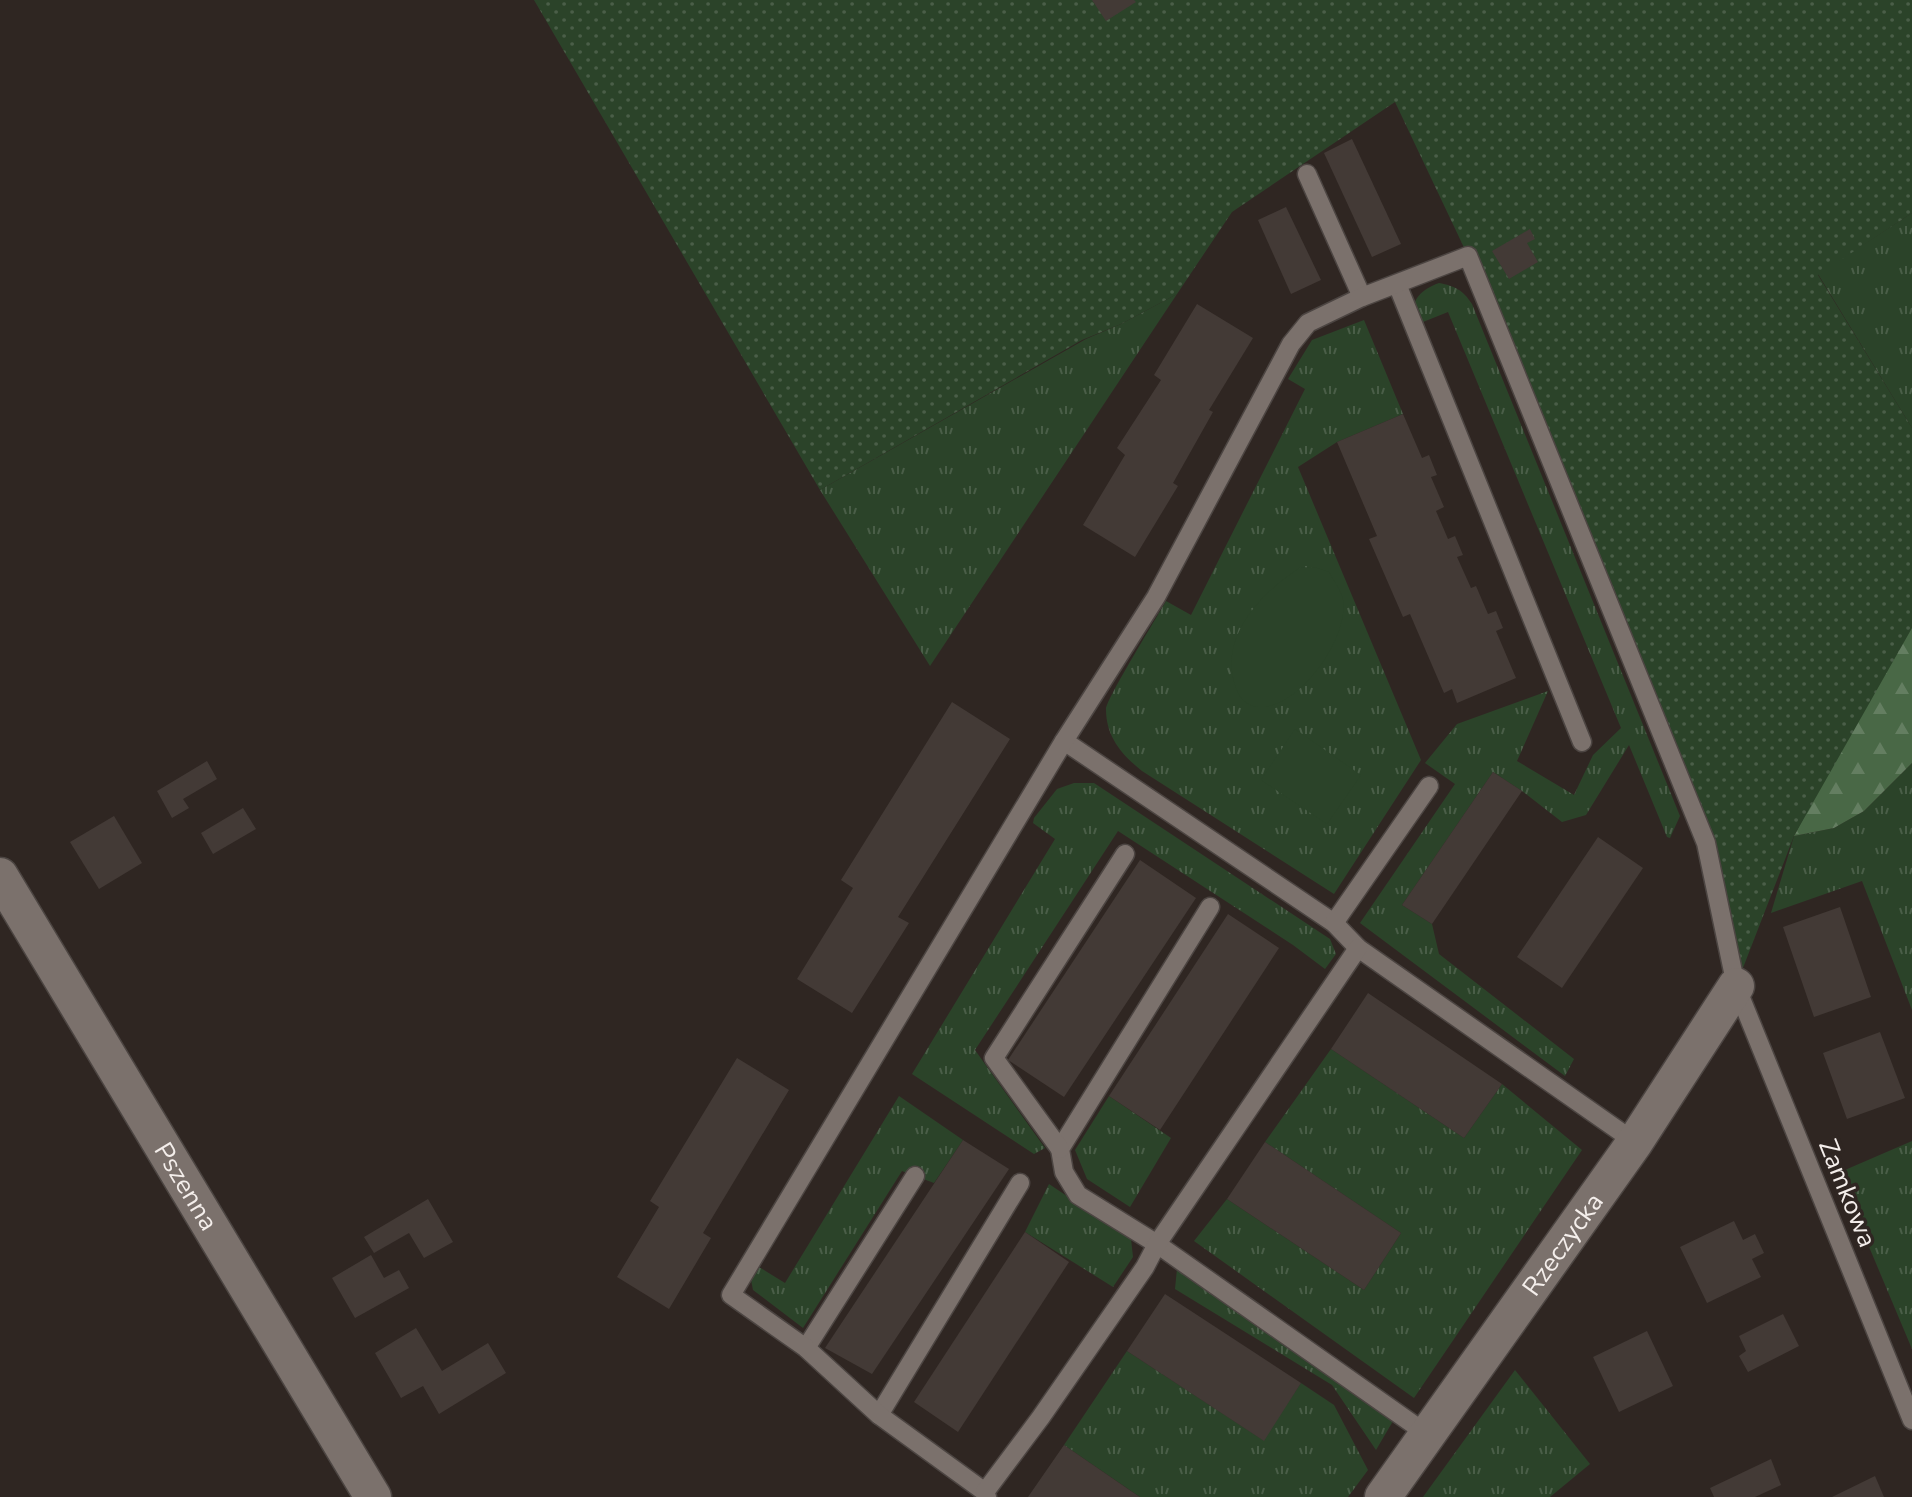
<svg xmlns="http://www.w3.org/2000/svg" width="1912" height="1497" viewBox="0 0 1912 1497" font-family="'Nunito Sans',sans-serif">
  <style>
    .grass { fill: url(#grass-tufts) }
    .forest { fill: url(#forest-firs) }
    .park { fill: #2b4329 }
    .garden { fill: url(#garden-dots) }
    .building { fill: #433a36 }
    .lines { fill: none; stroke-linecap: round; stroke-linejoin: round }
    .service-casing { stroke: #4c4542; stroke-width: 21 }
    .minor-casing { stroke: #4c4542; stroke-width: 39 }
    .service { stroke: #7b716c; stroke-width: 18 }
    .minor { stroke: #7b716c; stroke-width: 36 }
    .labels { text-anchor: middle; stroke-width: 7; stroke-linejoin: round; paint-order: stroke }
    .street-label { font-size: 26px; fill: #f4eeeb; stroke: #2f2622 }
  </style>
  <defs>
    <pattern id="grass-tufts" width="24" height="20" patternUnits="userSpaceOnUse" patternTransform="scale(2)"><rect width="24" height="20" fill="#2b4329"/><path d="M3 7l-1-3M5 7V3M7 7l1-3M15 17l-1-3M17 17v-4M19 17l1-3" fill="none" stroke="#4a5e48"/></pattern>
    <pattern id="forest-firs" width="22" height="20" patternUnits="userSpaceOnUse" patternTransform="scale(2)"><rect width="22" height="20" fill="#496846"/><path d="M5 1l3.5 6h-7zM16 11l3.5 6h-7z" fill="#647e61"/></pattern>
    <pattern id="garden-dots" width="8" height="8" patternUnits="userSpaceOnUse" patternTransform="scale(2)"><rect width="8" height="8" fill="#2b4329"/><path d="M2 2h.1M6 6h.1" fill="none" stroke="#4a5e48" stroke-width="1.8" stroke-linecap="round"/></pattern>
  </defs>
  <rect width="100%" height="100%" fill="#2f2622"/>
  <g class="grass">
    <polygon points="1912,213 1912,428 1818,274"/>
    <path d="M1439 283C1455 286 1463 290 1472 304L1680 816 1670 838 1667 837 1629 745 1586 815 1562 822 1522 791 1493 772 1402 905 1432 924 1439 954 1574 1059 1565 1076 1360 923 1455 784 1425 763 1457 724 1548 691 1517 761 1574 795 1593 755 1621 728 1448 312 1413 326C1410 303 1417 291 1439 283Z"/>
    <polygon points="1177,294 930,666 820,490 1086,339 1121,324"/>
    <path d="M1364 320 1403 414 1337 442 1298 467 1421 760 1334 894 1142 771C1122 755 1106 737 1106 709 1107 698 1157 617 1166 601L1191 615 1305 389 1288 379 1312 340Z"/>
    <polygon points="1912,763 1912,1010 1862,881 1771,913 1794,836 1834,828 1864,811"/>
    <polygon points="1074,783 1094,783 1330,939 1336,954 1325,969 1293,945 1118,831 975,1050 1045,1148 1034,1154 912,1074 1055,839 1033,823 1034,818 1057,789"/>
    <polygon points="1331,1049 1464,1138 1502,1084 1582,1150 1414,1398 1194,1241 1227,1199 1364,1290 1401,1233 1265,1142"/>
    <polygon points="899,1096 963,1140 934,1183 902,1171 803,1328 753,1290 751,1280 759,1267 785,1283"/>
    <polygon points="1109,1096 1171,1138 1130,1207 1087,1179 1075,1150"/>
    <polygon points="1912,1141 1912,1349 1838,1173"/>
    <polygon points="1049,1184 1131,1239 1133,1257 1113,1287 1025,1232"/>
    <polygon points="1177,1269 1396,1416 1376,1450 1332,1385 1175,1289"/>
    <polygon points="1127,1351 1263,1440 1301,1383 1334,1405 1368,1470 1348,1497 1140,1497 1064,1445"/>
    <polygon points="1515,1370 1590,1464 1550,1497 1423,1497"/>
  </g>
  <polygon class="forest" points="1912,609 1912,763 1864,811 1834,828 1794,836"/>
  <g class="park">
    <path d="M1301 567 1317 568 1329 572C1334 581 1341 590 1343 600 1349 638 1299 710 1258 707 1247 706 1239 698 1236 688 1217 637 1262 592 1301 567Z"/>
    <polygon points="1295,729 1361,775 1327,824 1261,780"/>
  </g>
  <polygon class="garden" points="534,0 1912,0 1912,213 1818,275 1912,428 1912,628 1794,836 1736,986 1706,843 1468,256 1395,102 1232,212 1177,294 1121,324 1082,340 820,490"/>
  <g class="building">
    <polygon points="1092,0 1134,0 1136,2 1106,21"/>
    <polygon points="1352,139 1401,244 1372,257 1324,153"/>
    <polygon points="1286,207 1321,280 1291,294 1258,220"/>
    <polygon points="1530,229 1535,239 1527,243 1538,262 1509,279 1492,251"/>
    <polygon points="1197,304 1253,338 1209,410 1213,412 1173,483 1178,486 1135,557 1083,525 1125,455 1117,448 1161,380 1154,375"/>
    <polygon points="1403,414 1422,458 1429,455 1437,475 1431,477 1444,507 1436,511 1448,539 1455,536 1463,555 1457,557 1471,588 1476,586 1488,614 1496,611 1503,628 1496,631 1516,678 1457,703 1452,689 1444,693 1410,614 1403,617 1369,539 1377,536 1337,442"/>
    <polygon points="952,702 1010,739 898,917 909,923 852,1013 797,979 853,888 841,880"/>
    <polygon points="207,761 217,779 183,799 189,808 172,818 157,791"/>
    <polygon points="1493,772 1522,791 1432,924 1402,905"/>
    <polygon points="243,808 256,829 213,854 201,833"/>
    <polygon points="114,816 142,863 99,889 70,842"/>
    <polygon points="1598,837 1643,868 1562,988 1517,957"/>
    <polygon points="1140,860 1196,898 1064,1097 1008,1060"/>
    <polygon points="1840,907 1871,997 1814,1017 1783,927"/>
    <polygon points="1228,914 1279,948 1160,1130 1109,1096"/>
    <polygon points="1368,993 1502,1084 1464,1138 1331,1049"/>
    <polygon points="1880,1032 1905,1098 1847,1119 1823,1053"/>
    <polygon points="737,1058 789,1090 703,1233 711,1238 669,1309 617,1277 659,1207 650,1201"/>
    <polygon points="963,1140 1009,1169 872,1374 825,1348"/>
    <polygon points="1265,1142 1401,1233 1364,1290 1227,1199"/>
    <polygon points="428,1199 453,1242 424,1258 409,1233 374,1253 364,1237"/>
    <polygon points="1734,1221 1743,1240 1755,1234 1764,1253 1752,1259 1761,1277 1707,1303 1680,1247"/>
    <polygon points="1025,1232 1069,1262 958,1432 914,1402"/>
    <polygon points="371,1255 384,1278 399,1270 409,1288 355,1318 332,1278"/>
    <polygon points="1165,1294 1301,1383 1264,1441 1127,1351"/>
    <polygon points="1783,1314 1799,1346 1748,1372 1739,1356 1746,1351 1739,1336"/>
    <polygon points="416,1328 442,1371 488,1343 506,1373 439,1414 423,1386 401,1398 375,1353"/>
    <polygon points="1647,1331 1673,1386 1619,1412 1593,1357"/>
    <polygon points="1064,1445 1131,1491 1140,1497 1028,1497"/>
    <polygon points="1771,1459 1781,1485 1755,1497 1714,1497 1710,1488"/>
    <polygon points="1875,1476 1884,1497 1832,1497"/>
  </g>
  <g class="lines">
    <g class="service-casing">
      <g id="service">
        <polyline points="1307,174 1362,297"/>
        <polyline points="1397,284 1582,742"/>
        <polyline points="1064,741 1334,923 1358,948 1635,1142"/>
        <polyline points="1210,907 1060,1149 1064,1172 1078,1195 1157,1244 1427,1434"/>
        <polyline points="1334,923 1429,786"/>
        <polyline points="1060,1149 994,1058 1125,854"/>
        <polyline points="806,1348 915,1176"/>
        <polyline points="879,1415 1020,1183"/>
        <polyline points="985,1492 879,1415 806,1348 731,1295 1064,741 1156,597 1291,344 1308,323 1362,297 1468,256 1706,843 1736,986 1912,1420"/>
        <polyline points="987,1497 985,1492 1041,1417 1145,1267 1157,1244 1358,948"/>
      </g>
    </g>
    <g class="minor-casing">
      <g id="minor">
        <path id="s1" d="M0 876 373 1497"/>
        <path id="s2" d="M1383 1497 1635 1142 1736 986"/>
      </g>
    </g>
    <use href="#service" class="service"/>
    <use href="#minor" class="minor"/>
  </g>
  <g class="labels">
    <g class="street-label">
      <text dy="9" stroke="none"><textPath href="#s1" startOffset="362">Pszenna</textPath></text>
      <text transform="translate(1848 1193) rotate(68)" y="9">Zamkowa</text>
      <text dy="9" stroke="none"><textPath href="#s2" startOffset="310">Rzeczycka</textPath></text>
    </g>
  </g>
</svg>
